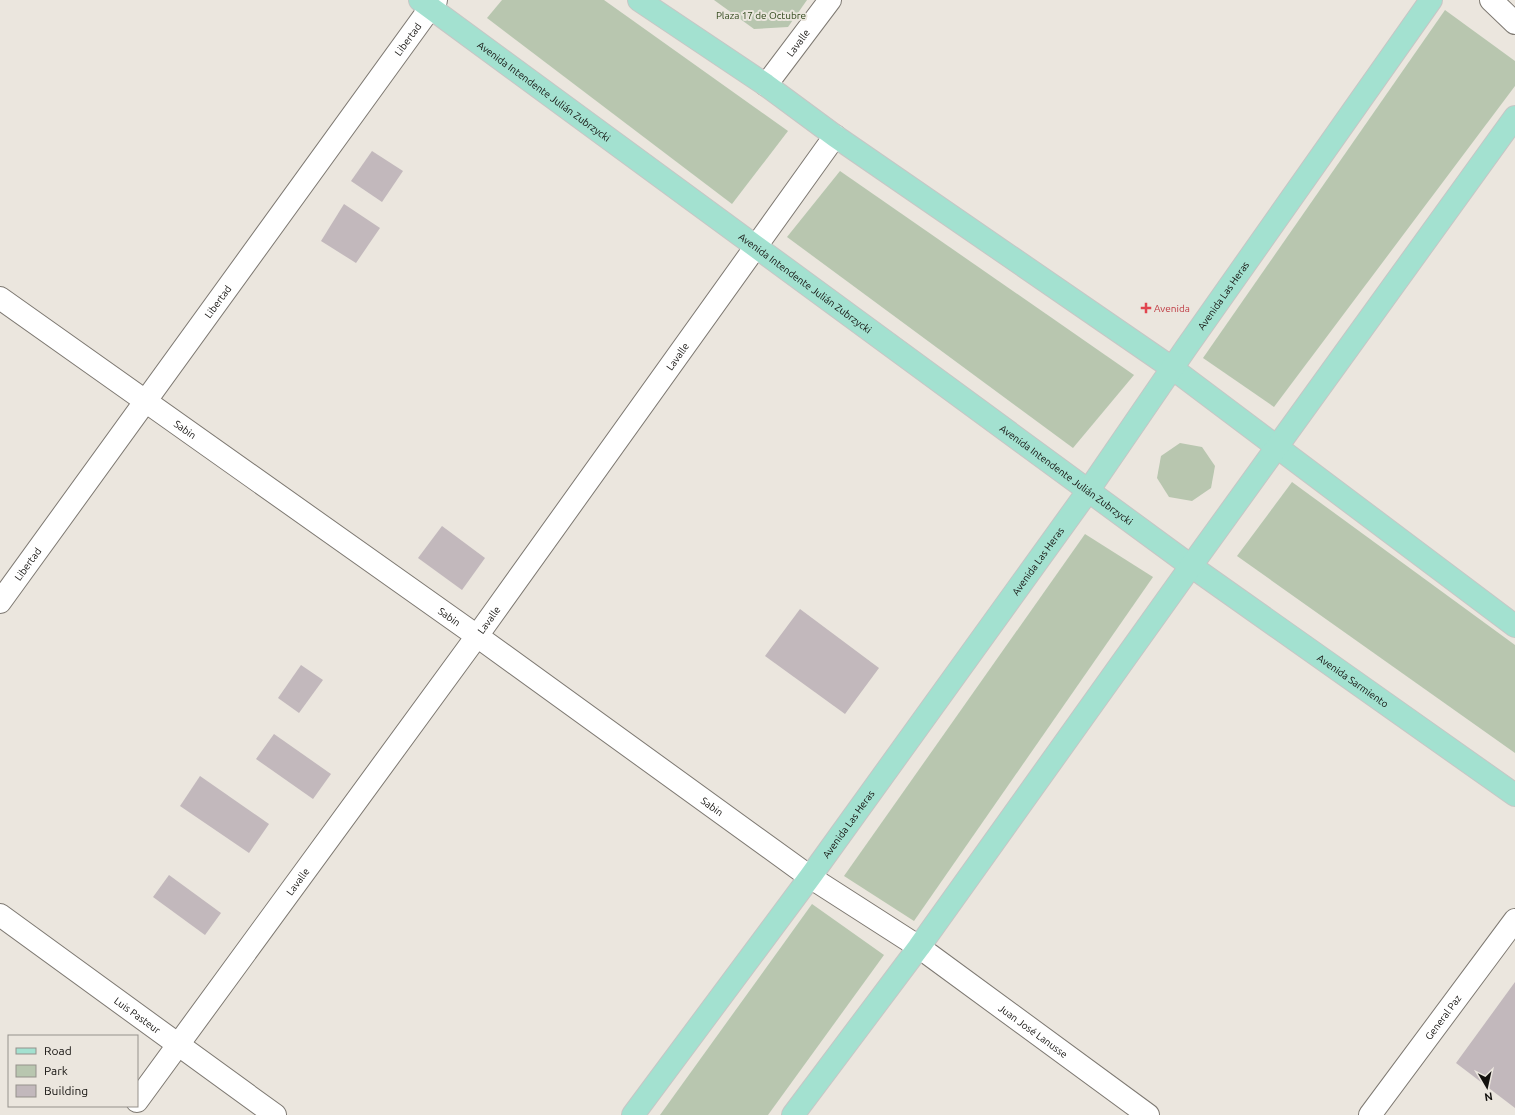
<svg xmlns="http://www.w3.org/2000/svg" width="1515" height="1115" viewBox="0 0 1515 1115" font-family="Ubuntu,sans-serif">
  <style>
    .green { fill: #b8c6af }
    .building { fill: #c2b8bc }
    .lines { fill: none; stroke-linecap: round; stroke-linejoin: round }
    .minor-casing { stroke: #7e7972; stroke-width: 24 }
    .major-casing { stroke: #c6c6c5; stroke-width: 24 }
    .minor { stroke: #fff; stroke-width: 22 }
    .major { stroke: #a3e1d0; stroke-width: 22 }
    .health-dot { fill: #e0444e; stroke: #ebe6de; stroke-width: 1.5 }
    .labels { text-anchor: middle; stroke-width: 4; stroke-linejoin: round; paint-order: stroke }
    .park-label { font-size: 10px; fill: #2e4618; stroke: #ebe6de }
    .street-label { font-size: 10px; fill: #13110e; stroke: #ebe6de }
    .health-label { font-size: 10px; fill: #be3a42; stroke: #ebe6de; text-anchor: start }
  </style>
  <rect width="100%" height="100%" fill="#ebe6de"/>
  <g class="green">
    <polygon points="502,0 604,0 788,131 732,204 487,18"/>
    <polygon points="714,0 807,0 788,27 754,29"/>
    <polygon points="1445,10 1515,61 1515,86 1274,407 1203,358"/>
    <polygon points="840,171 1134,375 1073,448 787,237"/>
    <polygon points="1180,443 1202,447 1215,466 1211,488 1192,501 1169,497 1157,478 1161,456"/>
    <polygon points="1292,482 1515,645 1515,753 1237,556"/>
    <polygon points="1085,534 1153,577 914,921 844,876"/>
    <polygon points="812,904 884,955 768,1115 660,1115"/>
  </g>
  <g class="building">
    <polygon points="372,151 403,171 382,202 351,181"/>
    <polygon points="344,204 380,228 356,263 321,241"/>
    <polygon points="442,526 485,558 462,590 418,558"/>
    <polygon points="800,609 879,668 845,714 765,656"/>
    <polygon points="301,665 323,680 299,713 278,698"/>
    <polygon points="274,734 331,774 313,799 256,759"/>
    <polygon points="200,776 269,824 249,853 180,806"/>
    <polygon points="169,875 221,913 205,935 153,897"/>
    <polygon points="1515,982 1515,1108 1456,1063"/>
  </g>
  <g class="lines">
    <g class="minor-casing">
      <g id="minor">
        <polyline points="1491,0 1515,23"/>
        <path id="s1" d="M766 85 830 0"/>
        <path id="s2" d="M0 298 477 636 810 877 919 947 1148 1115"/>
        <path id="s3" d="M0 602 436 0"/>
        <path id="s4" d="M0 915 275 1115"/>
        <path id="s5" d="M137 1101 477 636 835 136"/>
        <path id="s6" d="M1370 1115 1515 920"/>
      </g>
    </g>
    <g class="major-casing">
      <g id="major">
        <path id="s7" d="M420 0 1191 566 1515 795"/>
        <polyline points="639,0 766,85 835,136 1172,368 1515,626"/>
        <path id="s8" d="M633 1115 810 877 1088 491 1186 348 1431 0"/>
        <polyline points="793,1115 919,947 1191,566 1515,117"/>
      </g>
    </g>
    <use href="#minor" class="minor"/>
    <use href="#major" class="major"/>
  </g>
  <path class="health-dot" d="M1144 302h4v4h4v4h-4v4h-4v-4h-4v-4h4z"/>
  <g class="labels">
    <g class="park-label">
      <text x="761" y="19">Plaza 17 de Octubre</text>
    </g>
    <g class="street-label">
      <text dy="4" stroke="none"><textPath href="#s3" startOffset="695">Libertad</textPath></text>
      <text dy="4" stroke="none"><textPath href="#s1" startOffset="53">Lavalle</textPath></text>
      <text dy="4" stroke="none"><textPath href="#s7" startOffset="154">Avenida Intendente Julián Zubrzycki</textPath></text>
      <text dy="4" stroke="none"><textPath href="#s7" startOffset="478">Avenida Intendente Julián Zubrzycki</textPath></text>
      <text dy="4" stroke="none"><textPath href="#s8" startOffset="1010">Avenida Las Heras</textPath></text>
      <text dy="4" stroke="none"><textPath href="#s3" startOffset="371">Libertad</textPath></text>
      <text dy="4" stroke="none"><textPath href="#s5" startOffset="920">Lavalle</textPath></text>
      <text dy="4" stroke="none"><textPath href="#s2" startOffset="227">Sabin</textPath></text>
      <text dy="4" stroke="none"><textPath href="#s7" startOffset="802">Avenida Intendente Julián Zubrzycki</textPath></text>
      <text dy="4" stroke="none"><textPath href="#s8" startOffset="686">Avenida Las Heras</textPath></text>
      <text dy="4" stroke="none"><textPath href="#s3" startOffset="47">Libertad</textPath></text>
      <text dy="4" stroke="none"><textPath href="#s2" startOffset="551">Sabin</textPath></text>
      <text dy="4" stroke="none"><textPath href="#s5" startOffset="596">Lavalle</textPath></text>
      <text dy="4" stroke="none"><textPath href="#s7" startOffset="1155">Avenida Sarmiento</textPath></text>
      <text dy="4" stroke="none"><textPath href="#s2" startOffset="875">Sabin</textPath></text>
      <text dy="4" stroke="none"><textPath href="#s8" startOffset="362">Avenida Las Heras</textPath></text>
      <text dy="4" stroke="none"><textPath href="#s5" startOffset="272">Lavalle</textPath></text>
      <text dy="4" stroke="none"><textPath href="#s4" startOffset="170">Luis Pasteur</textPath></text>
      <text dy="4" stroke="none"><textPath href="#s6" startOffset="122">General Paz</textPath></text>
      <text dy="4" stroke="none"><textPath href="#s2" startOffset="1267">Juan José Lanusse</textPath></text>
    </g>
    <g class="health-label">
      <text x="1154" y="312">Avenida</text>
    </g>
  </g>
  <rect x="8" y="1035" width="130" height="72" fill="#ebe6de" stroke="#95918b"/>
  <rect x="16" y="1048" width="20" height="6" fill="#a3e1d0" stroke="#95918b"/>
  <text x="44" y="1055" font-size="12" fill="#13110e">Road</text>
  <rect x="16" y="1065" width="20" height="12" fill="#b8c6af" stroke="#95918b"/>
  <text x="44" y="1075" font-size="12" fill="#13110e">Park</text>
  <rect x="16" y="1085" width="20" height="12" fill="#c2b8bc" stroke="#95918b"/>
  <text x="44" y="1095" font-size="12" fill="#13110e">Building</text>
  <g transform="translate(1487 1087) rotate(171)" stroke="#ebe6de" stroke-width="3" paint-order="stroke">
  <path d="M0-3L7 15L0 10L-7 15Z" fill="#13110e"/>
  <text y="-6" font-size="11" font-weight="bold" text-anchor="middle" fill="#13110e">N</text>
  </g>
</svg>
